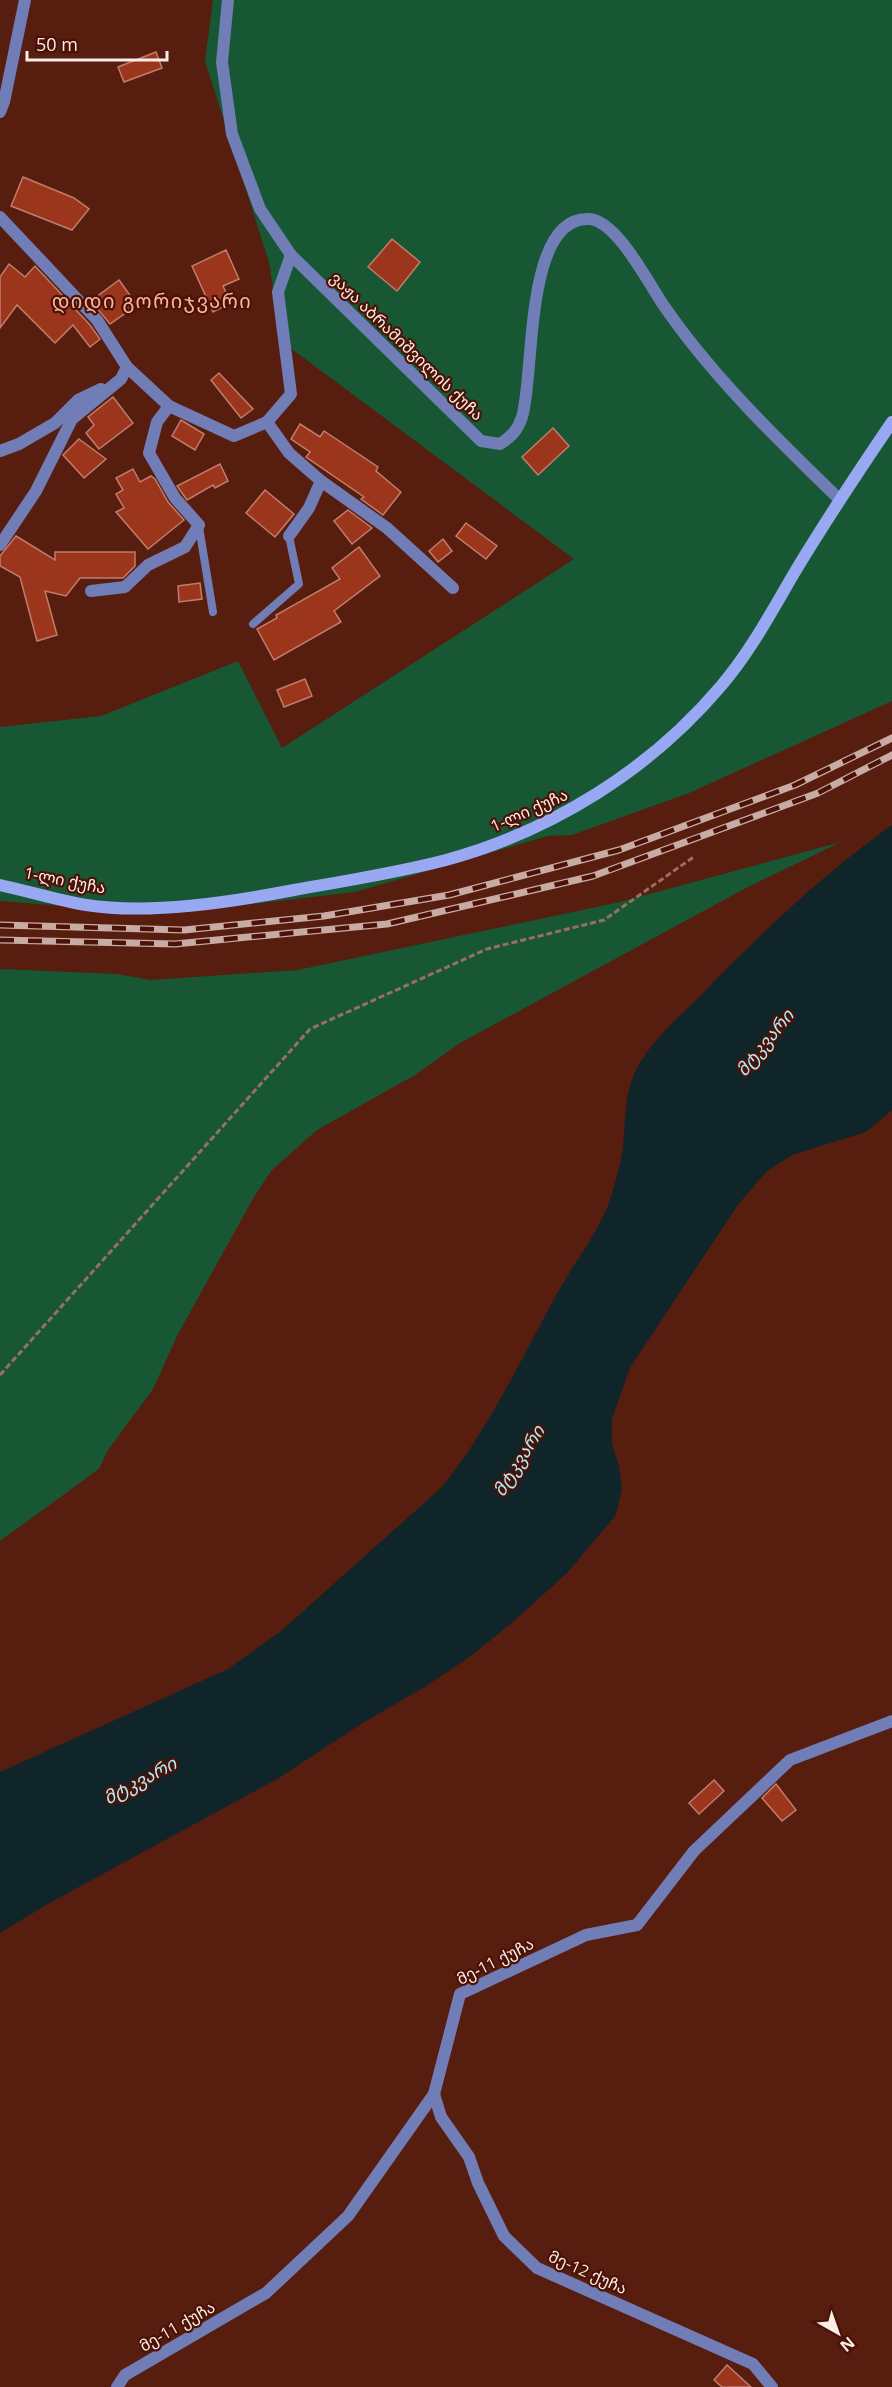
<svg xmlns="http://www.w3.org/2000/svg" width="892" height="2387" viewBox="0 0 892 2387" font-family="'Open Sans','Noto Sans Georgian',sans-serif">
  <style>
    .green { fill: #185734 }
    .water { fill: #10252a }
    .building { fill: #9b361d; stroke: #c17d6c; stroke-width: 1.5 }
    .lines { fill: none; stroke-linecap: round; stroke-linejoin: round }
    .path { stroke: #996f65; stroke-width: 3; stroke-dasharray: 6 3; stroke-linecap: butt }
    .service { stroke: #717db7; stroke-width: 8 }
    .minor { stroke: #717db7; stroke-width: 12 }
    .tertiary { stroke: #717db7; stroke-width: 12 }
    .secondary { stroke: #99a8f3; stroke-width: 12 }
    .rail-casing { stroke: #c8aba4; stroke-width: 7 }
    .rail { stroke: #4b1205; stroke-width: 4.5; stroke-dasharray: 14; stroke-linecap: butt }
    .labels { text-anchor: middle; stroke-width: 4.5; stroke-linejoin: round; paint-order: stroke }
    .street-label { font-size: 16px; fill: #fcece8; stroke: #4b1205 }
    .water-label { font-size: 18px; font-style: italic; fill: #adeefe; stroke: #4b1205 }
    .quarter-label { font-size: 20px; letter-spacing: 1.5px; fill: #fcb4a2; stroke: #4b1205 }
  </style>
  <rect width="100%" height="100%" fill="#571d0f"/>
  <g class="green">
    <polygon points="213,0 892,0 892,701 689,793 572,835 548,836 355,892 165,914 0,901 0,727 101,716 238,661 282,748 574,559 281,341 269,262 205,61"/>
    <polygon points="841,842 746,888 460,1043 415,1075 317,1130 272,1170 255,1195 178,1334 153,1389 108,1450 99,1469 0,1541 0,969 117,974 150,980 298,970 620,902"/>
  </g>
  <path class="water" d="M892 825V1110L866 1132 792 1155 766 1172 737 1206 630 1368 612 1419V1444L619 1466 622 1488 616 1515 568 1572 512 1623 468 1658 423 1688 361 1724 279 1778 46 1905 0 1933V1772L228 1669 281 1631 441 1488C489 1429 522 1357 559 1290 576 1260 598 1233 610 1200 615 1183 621 1164 623 1147 626 1120 624 1093 637 1068 652 1040 678 1018 700 996 760 934 822 875 892 825Z"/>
  <g class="building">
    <polygon points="156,52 162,68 124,82 118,67"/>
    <polygon points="23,177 74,198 89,209 72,230 11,206"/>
    <polygon points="392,239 420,262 397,291 368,267"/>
    <polygon points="226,250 239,279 223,286 231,303 213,312 192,266"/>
    <polygon points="9,264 25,277 35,266 90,325 100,339 90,347 73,325 55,343 17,305 0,328 0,277"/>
    <polygon points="119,280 137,305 110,324 91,301"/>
    <polygon points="219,373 253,409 241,418 211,380"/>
    <polygon points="113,397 133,423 99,449 86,433 94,425 88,417"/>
    <polygon points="181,420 204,434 195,450 172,436"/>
    <polygon points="300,424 320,437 324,431 378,467 376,471 401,492 383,515 361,499 364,497 306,457 310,452 291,439"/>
    <polygon points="553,428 569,446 538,475 522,457"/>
    <polygon points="79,439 106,459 84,478 63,455"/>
    <polygon points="220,464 228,481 215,488 213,485 187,500 177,486"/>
    <polygon points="133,469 140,482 151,476 155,479 168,502 184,520 148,549 116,512 124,508 116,494 123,490 116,478"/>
    <polygon points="265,490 294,514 275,537 246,513"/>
    <polygon points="348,510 372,528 352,544 334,521"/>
    <polygon points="466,523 497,546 486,559 456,536"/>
    <polygon points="16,536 55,560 55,552 135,552 135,566 123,578 80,578 66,596 45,591 57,635 37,641 20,577 0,566 0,556"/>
    <polygon points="443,539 452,551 438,562 429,551"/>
    <polygon points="359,547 380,576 334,611 341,622 274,660 257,629 277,618 276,615 340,579 332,568"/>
    <polygon points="200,583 202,599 179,602 178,586"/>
    <polygon points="305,679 312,696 284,707 277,690"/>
    <polygon points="714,1780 724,1791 699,1814 689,1803"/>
    <polygon points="776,1784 796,1810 782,1821 762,1798"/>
    <polygon points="727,2365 751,2387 722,2387 714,2380"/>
  </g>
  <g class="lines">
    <polyline class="path" points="0,1375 310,1029 487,949 604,920 695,856"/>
    <g class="service">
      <polyline points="199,527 213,612"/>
      <polyline points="253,624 299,584 289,536"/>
    </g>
    <g class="minor">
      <polyline points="0,112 4,102 25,0"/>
      <polyline points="0,217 97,320 127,367 169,406 157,422 149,453 175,498 199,525 185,547 148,565 125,587 91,591"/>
      <polyline points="291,255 278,292 291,394 267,422 289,453 321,481 387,528 453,588"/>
      <polyline points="169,406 234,436 267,422"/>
      <polyline points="0,451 19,444 55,423 78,400 101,389"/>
      <polyline points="289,536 309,508 321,481"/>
      <polyline points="0,545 36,491 72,419 121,379 127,367"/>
      <polyline points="434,2094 441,2117 469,2157 478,2183 504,2236 537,2268 753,2364 772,2387"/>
      <polyline points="117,2387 125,2375 266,2293 348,2216 434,2094 460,1994 586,1935 637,1925 694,1851 790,1760 892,1721"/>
    </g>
    <path class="tertiary" d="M228 0 222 62 232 134 260 209 291 255 481 441 500 444C511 437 518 430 522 417 535 377 523 216 589 219 616 220 648 282 662 303 710 374 777 439 839 499"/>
    <path class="secondary" d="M0 885C28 891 57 900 86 905 150 915 231 902 294 890 345 881 396 873 446 860 552 831 650 770 721 686 752 650 775 605 799 565 829 516 860 469 892 422"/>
    <g class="rail-casing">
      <g id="rail">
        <polyline points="0,925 184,930 324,916 449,895 619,850 795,785 892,738"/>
        <polyline points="0,940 175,944 387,924 593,876 818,793 892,755"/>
      </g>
    </g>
    <use href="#rail" class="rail"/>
  </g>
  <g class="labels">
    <g class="street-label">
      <text transform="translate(407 346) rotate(44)" y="6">ვაჟა აბრამიშვილის ქუჩა</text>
      <text transform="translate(529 810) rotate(-24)" y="6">1-ლი ქუჩა</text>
      <text transform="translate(65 880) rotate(11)" y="6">1-ლი ქუჩა</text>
      <text transform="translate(495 1961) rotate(-27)" y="6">მე-11 ქუჩა</text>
      <text transform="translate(588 2272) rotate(24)" y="6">მე-12 ქუჩა</text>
      <text transform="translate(177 2326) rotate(-30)" y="6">მე-11 ქუჩა</text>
    </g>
    <g class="water-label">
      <text transform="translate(765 1043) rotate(-51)" y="6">მტკვარი</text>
      <text transform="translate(519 1461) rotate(-58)" y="6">მტკვარი</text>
      <text transform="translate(140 1781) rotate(-28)" y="6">მტკვარი</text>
    </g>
    <g class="quarter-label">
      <text x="152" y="308">დიდი გორიჯვარი</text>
    </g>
  </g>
  <g transform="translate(838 2333) rotate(140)" stroke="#4b1205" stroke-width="4.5" paint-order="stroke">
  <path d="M0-4.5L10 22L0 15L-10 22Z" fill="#fcece8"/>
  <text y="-9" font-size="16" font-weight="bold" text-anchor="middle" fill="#fcece8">N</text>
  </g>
  <path d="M27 51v9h140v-9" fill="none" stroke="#fcece8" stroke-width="3"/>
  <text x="36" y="51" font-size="18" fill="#fcece8" stroke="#4b1205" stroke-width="4.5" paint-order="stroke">50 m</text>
</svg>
